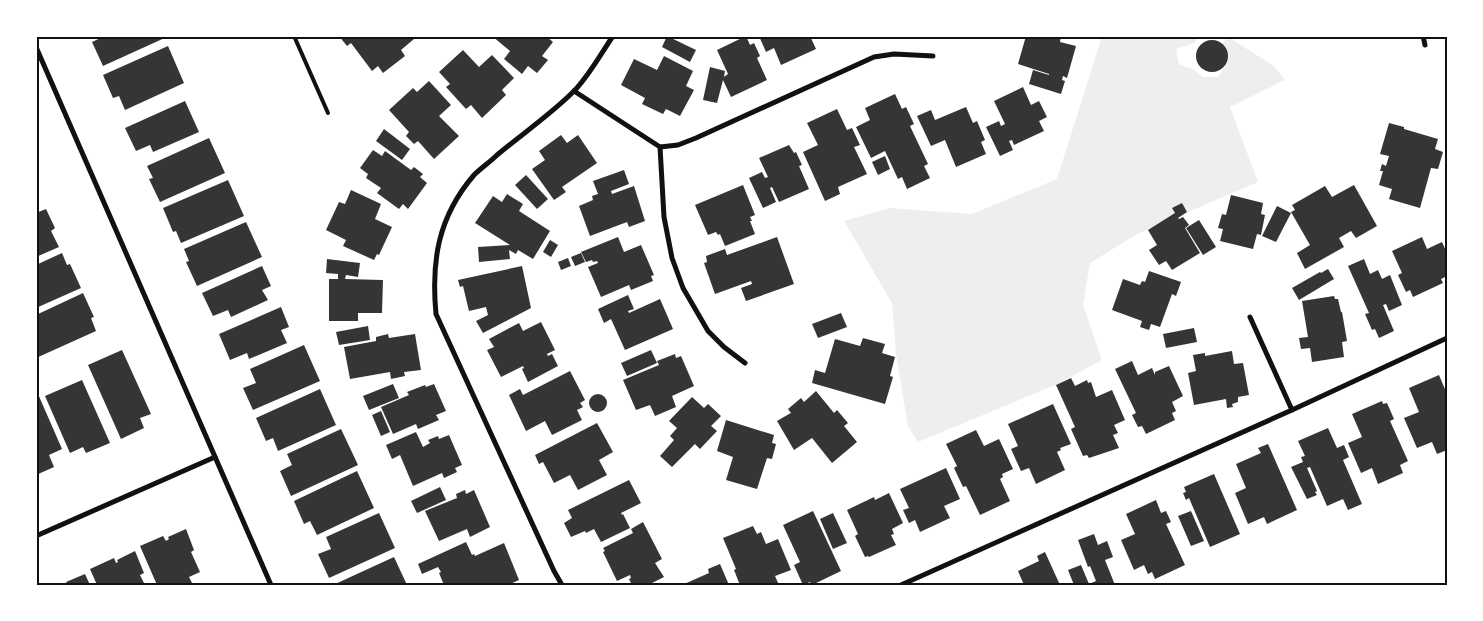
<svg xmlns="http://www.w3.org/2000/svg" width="1483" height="621" viewBox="0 0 1483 621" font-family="Raleway,sans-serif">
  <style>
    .green { fill: #eee }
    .building { fill: #353535 }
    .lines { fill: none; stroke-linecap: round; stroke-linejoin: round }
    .service { stroke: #111; stroke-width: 4 }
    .minor { stroke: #111; stroke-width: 5 }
    .neatline { fill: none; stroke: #111; stroke-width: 2 }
  </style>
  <rect width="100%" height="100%" fill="#fff"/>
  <polygon class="green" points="1102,36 1199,36 1194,43 1176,49 1179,64 1194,70 1203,77 1218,77 1226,65 1221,45 1228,37 1274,66 1285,80 1230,107 1258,182 1139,233 1090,263 1083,305 1102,360 1055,385 918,442 908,426 896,354 892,303 844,221 889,208 972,214 1057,179"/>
  <g class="building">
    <polygon points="105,36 169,36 103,66 92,42"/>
    <polygon points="339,36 412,36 414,39 401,50 405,56 383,73 378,66 372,71 351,43 347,46"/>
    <polygon points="492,36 546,36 553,42 542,56 548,60 537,73 528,66 522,74 504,59 510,51"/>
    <polygon points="667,36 696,50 690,62 662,47"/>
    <polygon points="746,36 750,45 754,43 760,56 757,58 767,80 731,97 723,80 717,103 703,100 710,67 725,71 724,77 728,74 717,50"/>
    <polygon points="759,36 810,36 816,49 781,65 774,48 766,52"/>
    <polygon points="1026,36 1061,36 1060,42 1076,46 1067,78 1063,76 1062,80 1065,81 1061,94 1029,84 1033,70 1049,75 1049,74 1018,64"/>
    <circle cx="1212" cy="56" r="16"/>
    <polygon points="168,46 184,83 125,110 119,96 113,98 103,75"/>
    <polygon points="463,50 479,67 492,55 514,78 502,90 506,95 482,118 471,105 466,109 446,87 450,84 439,72"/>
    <polygon points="664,56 693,71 686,86 694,90 680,116 666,109 663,114 642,104 645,98 621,85 634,59 657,70"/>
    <polygon points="429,81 451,105 439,116 459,136 434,159 418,141 414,144 406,136 409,132 389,110 413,88 417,92"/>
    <polygon points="1023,87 1031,105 1039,101 1047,117 1039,121 1044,131 1014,145 1012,140 1009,141 1013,150 1000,156 986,127 999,121 1001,126 1005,124 994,101"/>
    <polygon points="895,94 902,109 906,107 914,124 910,126 928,164 924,166 930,178 907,189 902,177 898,179 885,151 871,158 856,127 870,120 865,108"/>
    <polygon points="185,101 199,132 153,152 150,145 136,151 125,128"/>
    <polygon points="966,107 973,123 977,121 985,140 981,142 986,154 956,167 945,140 931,146 917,116 931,110 935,120"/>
    <polygon points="837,109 847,130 852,128 860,145 854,147 867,174 838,187 840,194 825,201 803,152 818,145 807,123"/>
    <polygon points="1389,123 1404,127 1404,129 1438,139 1435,149 1443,152 1438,169 1431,168 1420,208 1389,199 1392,189 1379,185 1383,171 1380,171 1382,164 1386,166 1389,156 1380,154"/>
    <polygon points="384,129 410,149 402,160 376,141"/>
    <polygon points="561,135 567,143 578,135 597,163 562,187 566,192 554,200 532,169 545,160 539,151"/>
    <polygon points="209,138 225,173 160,202 149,179 153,178 147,166"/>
    <polygon points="789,145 794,153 796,152 802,165 799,166 809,189 779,202 772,187 770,188 776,202 763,208 749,178 762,172 765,178 768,177 759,158"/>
    <polygon points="373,150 382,156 385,151 411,170 414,167 423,174 420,177 427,183 408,209 403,204 399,209 377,193 381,188 366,178 368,174 360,168"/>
    <polygon points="885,156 890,169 878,175 872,162"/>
    <polygon points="624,170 629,184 611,191 612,194 634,186 645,221 629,227 627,222 590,236 579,206 593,200 592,196 598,194 593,181"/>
    <polygon points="526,175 548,199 537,209 515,185"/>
    <polygon points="228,180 244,216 181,243 176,231 173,232 163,208"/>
    <polygon points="743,185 755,215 750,217 752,221 750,221 755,234 725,246 720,234 718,235 716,232 708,235 695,205"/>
    <polygon points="1354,185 1377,226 1356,238 1351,231 1339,238 1344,247 1305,269 1297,253 1310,245 1291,212 1295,210 1292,205 1325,186 1332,197"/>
    <polygon points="351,190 381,204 375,219 392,227 379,255 377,254 374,260 343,246 346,240 326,230 339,202 345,204"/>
    <polygon points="507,194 523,204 519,211 550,231 533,259 518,250 516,254 509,250 510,259 479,262 478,247 510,245 475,223 493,196 502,202"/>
    <polygon points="1231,195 1263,203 1261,214 1265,215 1261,235 1257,234 1253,249 1220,241 1223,229 1218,228 1222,214 1226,215"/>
    <polygon points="1182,203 1187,212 1178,218 1179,219 1183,217 1189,225 1185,228 1200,253 1172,270 1166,261 1159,265 1149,250 1157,245 1148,230 1175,213 1172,208"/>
    <polygon points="1277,206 1291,213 1276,242 1262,236"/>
    <polygon points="46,209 55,228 51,231 59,247 36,257 36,213"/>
    <polygon points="1199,220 1216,247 1203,255 1186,228"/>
    <polygon points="246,222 262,257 197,286 186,262 189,261 184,249"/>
    <polygon points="618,237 624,252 641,245 654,275 651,276 653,281 631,290 629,285 601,297 588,267 598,263 597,261 593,262 592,260 586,262 581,252"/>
    <polygon points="777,237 794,284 746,301 741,288 752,284 751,281 715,294 704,263 707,262 706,256 725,249 727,255"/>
    <polygon points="1422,237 1427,249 1442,242 1447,253 1447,276 1441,279 1443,283 1413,297 1410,290 1406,292 1398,275 1402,273 1392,251"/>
    <polygon points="550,240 558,245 551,257 543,252"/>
    <polygon points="62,253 67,265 70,264 81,288 36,308 36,265"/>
    <polygon points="581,253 585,262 575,266 571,257"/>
    <polygon points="568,258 571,266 561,270 558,262"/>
    <polygon points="327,259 360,263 358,277 346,275 345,279 383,280 382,313 358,313 358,321 329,321 329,279 338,279 338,274 326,273"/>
    <polygon points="1364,259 1370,274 1378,270 1382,279 1390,275 1402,305 1389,311 1386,304 1383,305 1394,331 1379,338 1375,329 1372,330 1365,314 1369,313 1348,266"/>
    <polygon points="262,266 271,286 262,290 268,300 231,317 228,310 213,316 202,293"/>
    <polygon points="522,266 531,308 483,333 476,321 488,315 486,307 469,311 463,286 460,287 458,280"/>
    <polygon points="1328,269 1334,279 1299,300 1292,288 1320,272 1321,273"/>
    <polygon points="1149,271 1181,282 1176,296 1172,294 1160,327 1151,324 1149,330 1140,327 1142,321 1112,310 1123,279 1140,285 1142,281 1145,282"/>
    <polygon points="83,293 94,317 91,318 96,331 36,358 36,315"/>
    <polygon points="628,295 634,309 628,311 629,313 660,299 673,329 625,350 611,319 604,323 598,309"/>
    <polygon points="1334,296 1335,299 1338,299 1341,312 1342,312 1347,341 1342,342 1344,357 1312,362 1310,348 1301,349 1299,338 1308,337 1302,301"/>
    <polygon points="281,307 289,327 281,330 287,343 249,359 247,353 230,360 219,334"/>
    <polygon points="841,313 847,327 818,338 812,324"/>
    <polygon points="541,322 555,350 547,354 548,356 552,354 558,366 528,382 522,369 524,368 523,366 501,377 487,350 494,347 489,339 519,323 523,331"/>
    <polygon points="368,326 370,340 339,345 336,332"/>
    <polygon points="1194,328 1197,342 1166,348 1163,334"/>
    <polygon points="388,334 389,338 415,334 421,370 404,372 405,376 391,379 390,372 350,379 344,347 376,341 376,337"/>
    <polygon points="863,338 885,344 882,353 895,357 890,376 893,377 885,404 812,383 815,370 825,373 835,339 860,346"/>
    <polygon points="304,345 320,381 253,410 243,388 256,383 250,369"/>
    <polygon points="122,350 151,414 140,418 144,428 121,439 88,365"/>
    <polygon points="651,350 657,363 627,376 621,363"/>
    <polygon points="1232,351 1234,364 1243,363 1249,395 1238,397 1238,402 1232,404 1233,407 1227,408 1226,399 1194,405 1188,373 1196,371 1193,355 1205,353 1205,356"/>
    <polygon points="675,354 676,358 681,356 694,386 672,396 676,407 655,416 650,405 636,410 623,380 659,365 657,361"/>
    <polygon points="1132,361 1138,375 1152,368 1155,375 1155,372 1169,366 1183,396 1172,402 1176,411 1172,413 1175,420 1146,434 1142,426 1138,427 1132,415 1136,413 1115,369"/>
    <polygon points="570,371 585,400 580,403 583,407 577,410 582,420 552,435 545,421 526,431 509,395 520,389 523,395"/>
    <polygon points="1439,375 1447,394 1447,450 1437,454 1432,442 1417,448 1404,418 1419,412 1409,388"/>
    <polygon points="1071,378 1075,386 1087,380 1088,383 1091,382 1096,397 1112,390 1125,420 1114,425 1118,433 1113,435 1119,448 1089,458 1087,455 1083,456 1071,429 1075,427 1056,385"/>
    <polygon points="82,380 110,443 86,453 83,447 70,453 45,396"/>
    <polygon points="393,384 399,398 369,410 363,396"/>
    <polygon points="434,384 446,411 436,415 439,420 418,429 416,424 393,434 381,407 409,395 407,392 425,385 426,387"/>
    <polygon points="320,389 336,425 278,451 273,438 266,441 256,418"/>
    <polygon points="816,391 834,413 837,410 848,423 844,426 857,442 832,463 812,438 794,450 777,421 789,414 791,413 788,409 801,398 804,402"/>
    <polygon points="38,394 62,449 49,455 54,467 36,475 36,395"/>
    <circle cx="598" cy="403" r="9"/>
    <polygon points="692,397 704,408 708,404 721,416 711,426 717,431 700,449 695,444 672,467 660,456 674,440 670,436 677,428 669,421"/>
    <polygon points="1382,401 1383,404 1387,403 1394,419 1390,421 1408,461 1400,465 1403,473 1378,484 1372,468 1361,473 1348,443 1362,437 1352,414"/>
    <polygon points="1053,404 1071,444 1060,448 1061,450 1057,452 1065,470 1036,484 1029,468 1021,471 1011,449 1018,446 1008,424"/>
    <polygon points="381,411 390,432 381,436 372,415"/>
    <polygon points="726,420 774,435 772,443 776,444 772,459 767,458 757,489 726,480 733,457 717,451"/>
    <polygon points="597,423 613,452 599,460 607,475 578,490 570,475 554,483 543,462 539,464 535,455"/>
    <polygon points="1328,428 1337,448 1344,445 1349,457 1343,460 1362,504 1348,510 1343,499 1327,506 1310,467 1307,468 1317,491 1315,492 1317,495 1307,499 1291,467 1303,462 1301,457 1305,456 1298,441"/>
    <polygon points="341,429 358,465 291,496 280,471 292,465 287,454"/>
    <polygon points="976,430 984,446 999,439 1013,469 1002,474 1003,477 1000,479 1010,501 980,515 966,486 963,487 954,468 957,466 946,444"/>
    <polygon points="416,432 423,447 430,443 428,440 438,436 439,439 449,435 462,465 455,468 457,472 444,478 442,473 413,486 400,455 392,459 386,445"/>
    <polygon points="1268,444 1297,510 1267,524 1264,517 1248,524 1235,493 1246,488 1236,464 1261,453 1258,448"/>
    <polygon points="946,468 960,499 944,506 950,518 920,532 915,520 909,523 903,510 909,508 900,489"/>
    <polygon points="357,471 374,508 317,535 310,521 304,524 294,501"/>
    <polygon points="1214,474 1240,534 1210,547 1189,498 1186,500 1183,493 1186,492 1184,487"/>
    <polygon points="629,480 641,503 621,513 622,515 623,514 630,528 601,542 594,529 586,533 585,531 571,537 564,523 572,518 568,510"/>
    <polygon points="440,487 446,500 417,513 411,501"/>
    <polygon points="465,490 466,494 474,490 490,527 470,537 467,529 439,541 425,511 457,498 456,494"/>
    <polygon points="889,493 903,523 892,529 894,534 891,535 896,545 869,557 868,556 865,557 855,536 858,534 847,510 874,497 875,500"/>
    <polygon points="1156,500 1161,513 1166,511 1171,522 1166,524 1185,565 1155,579 1152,572 1148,574 1144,565 1134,570 1121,540 1135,534 1126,514"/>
    <polygon points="813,511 841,571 812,585 810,582 803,585 794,565 800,562 783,525"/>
    <polygon points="1191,511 1204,541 1191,546 1178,516"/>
    <polygon points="379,513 395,548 329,578 318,554 331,549 326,537"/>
    <polygon points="833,513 847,543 833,549 820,519"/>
    <polygon points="643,522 662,559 655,563 664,577 648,585 632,585 629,579 631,578 630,575 617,581 603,552 605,551 603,548 633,533 631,529"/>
    <polygon points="753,526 757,534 761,532 766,544 778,539 791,570 775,576 779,585 740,585 734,570 736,569 723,538"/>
    <polygon points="186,529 194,550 191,552 200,572 189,577 193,585 157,585 140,546 163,536 166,541 169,539 168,537"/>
    <polygon points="1094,534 1098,545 1107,541 1113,557 1105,560 1115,585 1074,585 1068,570 1081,565 1089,584 1096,581 1090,566 1088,567 1078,540"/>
    <polygon points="466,542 472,555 474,554 475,556 504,543 519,580 508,585 444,585 439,573 441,572 438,567 422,574 418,564"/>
    <polygon points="135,551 144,573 140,575 145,585 97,585 90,569 114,558 116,563 118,562 117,560"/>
    <polygon points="1045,552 1060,585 1024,585 1018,571 1039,561 1037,556"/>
    <polygon points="394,557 407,585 333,585"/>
    <polygon points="720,564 729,585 682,585 709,573 708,569"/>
    <polygon points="85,574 90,585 68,585 66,582"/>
  </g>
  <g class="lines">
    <polyline class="service" points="294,36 328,113"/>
    <g class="minor">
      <polyline points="1423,36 1425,45"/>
      <polyline points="36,47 271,585"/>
      <polyline points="574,91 660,147 664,217 672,258 683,288 708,331 724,347 745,363"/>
      <polyline points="660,147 678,145 696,138 874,57 894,54 933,56"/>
      <polyline points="1250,317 1292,410"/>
      <polyline points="36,536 215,457"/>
      <path d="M562 585 554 571 436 314C431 261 438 217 474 175 481 168 490 162 497 155 521 135 551 114 573 92 587 79 602 52 613 36"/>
      <polyline points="901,585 1292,410 1447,338"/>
    </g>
  </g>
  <rect width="1483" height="621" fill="none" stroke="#ffffff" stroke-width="75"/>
  <rect x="38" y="38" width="1408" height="546" class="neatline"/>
</svg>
